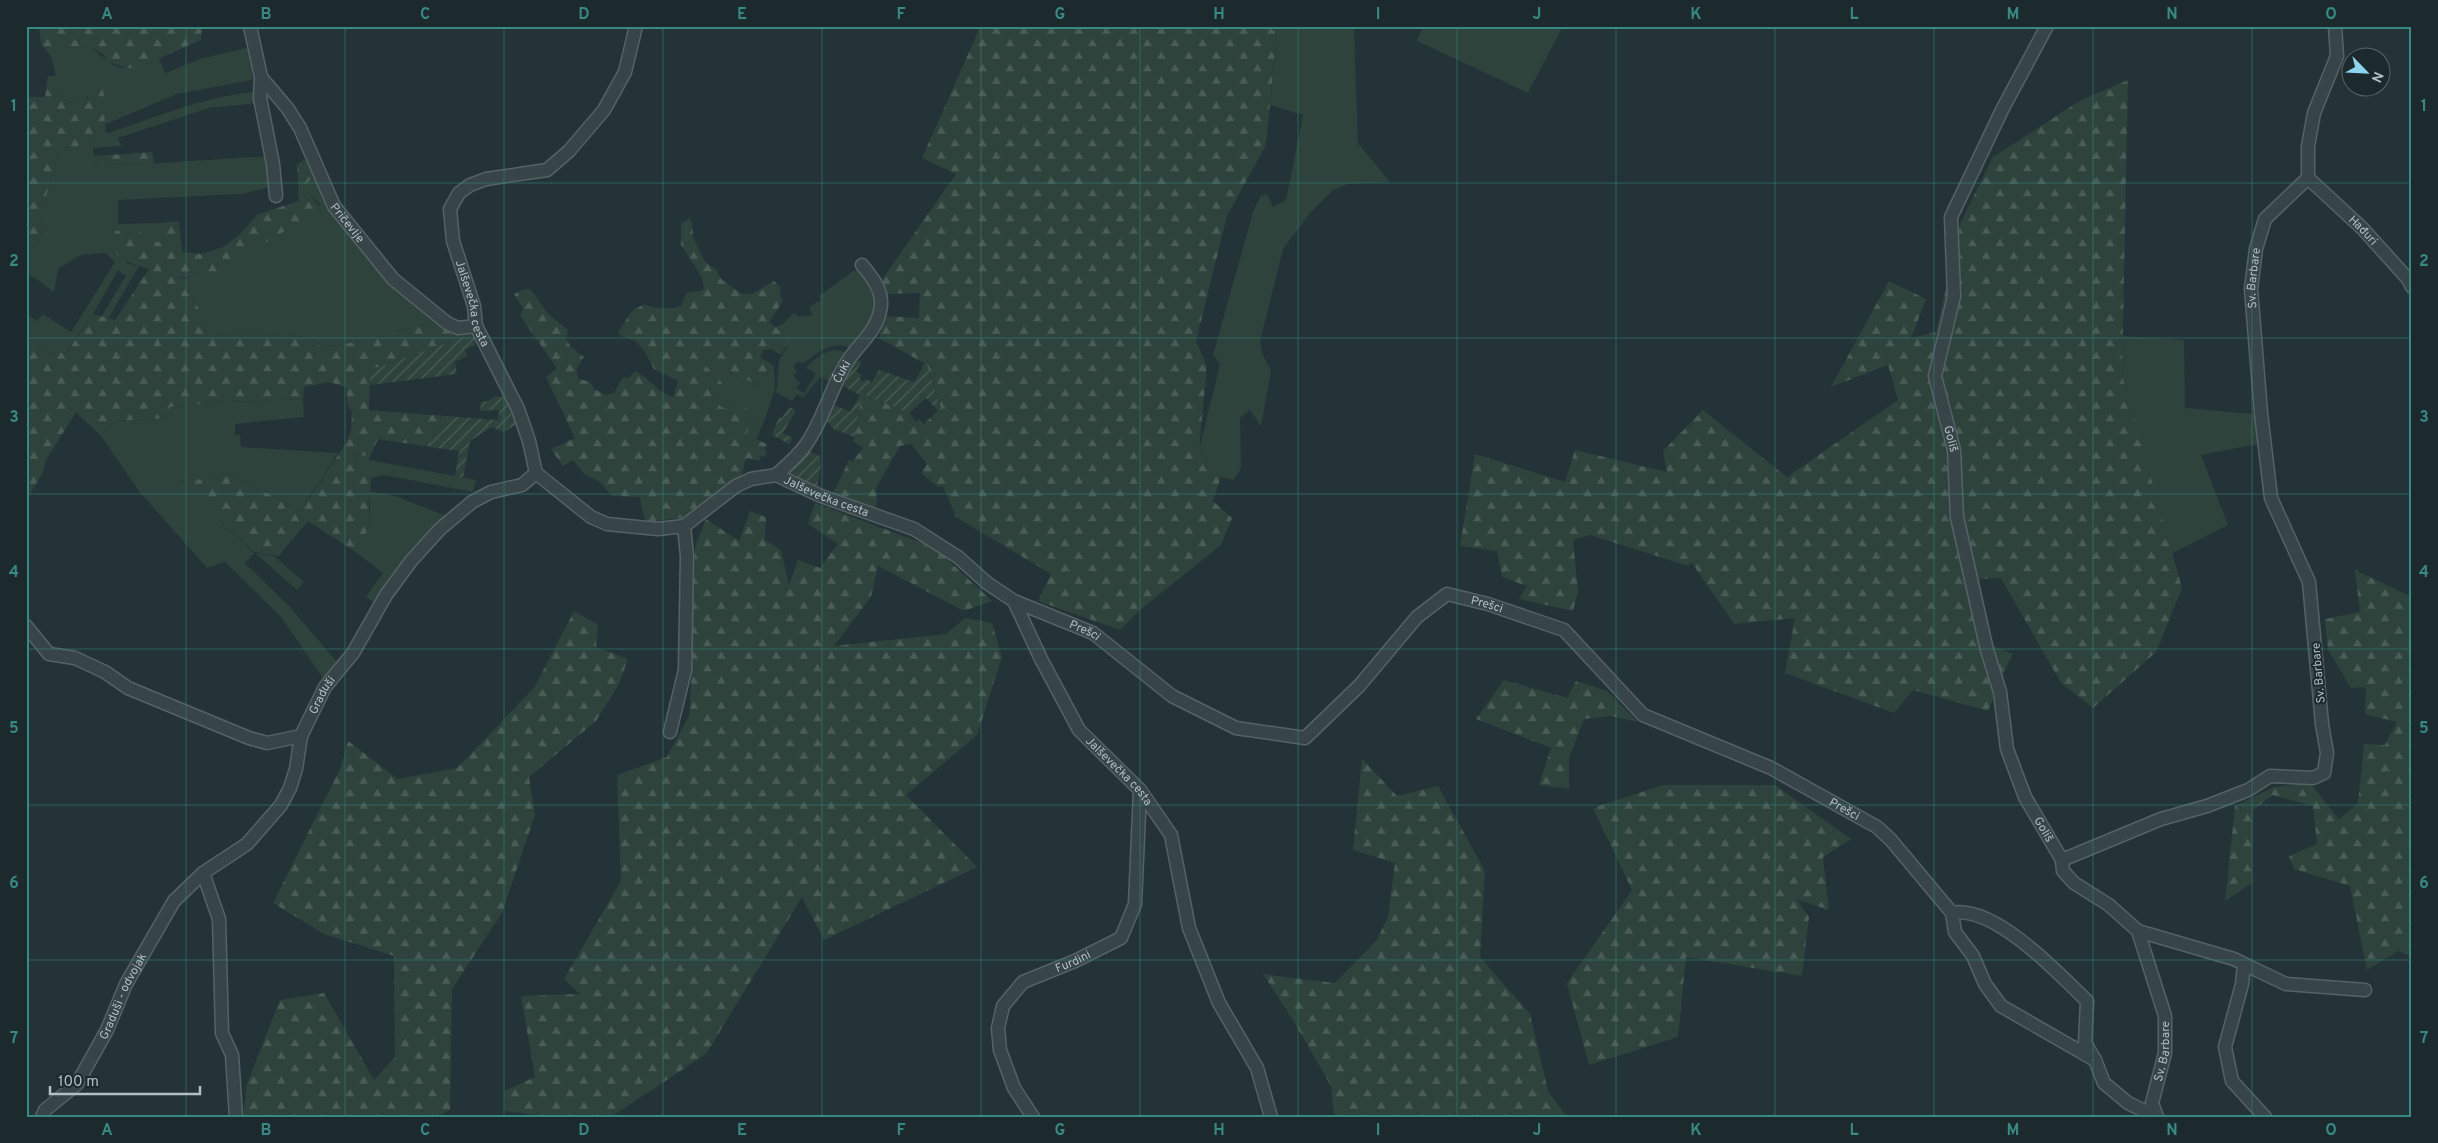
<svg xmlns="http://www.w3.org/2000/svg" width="2438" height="1143" viewBox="0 0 2438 1143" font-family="Overpass,sans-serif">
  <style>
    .grass { fill: #2e433b }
    .forest { fill: url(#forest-firs) }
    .garden { fill: url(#garden-furrows) }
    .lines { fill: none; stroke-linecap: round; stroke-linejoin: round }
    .minor-casing { stroke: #556266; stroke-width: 15 }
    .minor { stroke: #374448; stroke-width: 12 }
    .grid { fill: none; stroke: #388884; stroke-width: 1; stroke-opacity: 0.55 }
    .labels { text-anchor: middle; stroke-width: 4; stroke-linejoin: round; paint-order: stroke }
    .street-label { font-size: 12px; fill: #b2bfc4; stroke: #1c292d }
    .neatline { fill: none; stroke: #388884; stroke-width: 2 }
    .grid-label { font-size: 16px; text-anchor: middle; font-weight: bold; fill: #388884 }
  </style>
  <defs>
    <pattern id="forest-firs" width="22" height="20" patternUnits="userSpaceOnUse" patternTransform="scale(1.25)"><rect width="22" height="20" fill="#2e433b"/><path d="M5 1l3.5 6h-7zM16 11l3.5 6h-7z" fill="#4a5c56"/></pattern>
    <pattern id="garden-furrows" width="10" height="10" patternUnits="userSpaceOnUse" patternTransform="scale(1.25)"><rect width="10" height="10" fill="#2e433b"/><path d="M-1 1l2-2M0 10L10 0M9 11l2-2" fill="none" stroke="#4a5c56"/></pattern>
  </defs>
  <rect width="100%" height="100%" fill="#233337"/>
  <g class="grass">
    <polygon points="1264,26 1354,26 1358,143 1390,182 1348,184 1333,190 1311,212 1283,249 1260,341 1263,355 1271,371 1261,426 1250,410 1240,418 1241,468 1234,480 1221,477 1199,450 1220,364 1213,355 1253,212 1260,196 1267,194 1273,207 1286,200 1303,115 1270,105 1277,33"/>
    <polygon points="1423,26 1563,26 1528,93 1417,41"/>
    <path d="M89 47C98 52 100 55 108 61 123 75 144 65 159 58L165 73 200 59 251 47 252 80 177 94 104 125 103 118 88 95 84 104C49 104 61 79 50 55L59 48Z"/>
    <path d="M256 92 258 103 209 108 118 138 121 146 93 148 95 165 145 164 268 156 270 187 242 194 118 200V224L162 223 166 242H142L126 263 139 266 108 319 101 317 126 276 118 270 93 314 66 352C40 356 43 347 26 332V314L37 321 43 314 71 332 115 262 106 253 80 255 58 269 54 292 26 272V240L33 246 40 238 44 204 60 148H69L82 141 92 143 91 138C146 123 198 96 256 92Z"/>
    <polygon points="316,175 329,205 439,320 380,337 323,348 310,338 287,335 207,336 200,310 177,277 186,279 321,205 307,192 305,185"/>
    <path d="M853 271H859L867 274 879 307 853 350C834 338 819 352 803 363L797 362 794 367 797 372 793 375 800 383 796 389 804 393 816 374 806 368C815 357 835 343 847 354L833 384 821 376 803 398 797 394 792 401 775 392 777 389 779 361 788 345 774 327 783 324 794 313 799 317 812 315 809 307 821 300 819 296Z"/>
    <polygon points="2123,336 2184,340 2185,408 2255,414 2258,444 2201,455 2228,525 2171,554 2122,375"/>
    <polygon points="704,358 712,359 724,365 734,377 746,378 757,385 767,376 771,364 774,366 775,389 764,422 756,439 744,448 741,446 753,417 733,404 723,408 718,404 716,394 708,389 710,384 714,384 703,363"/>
    <polygon points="303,399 304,417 235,424 235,435 240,435 241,447 338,453 301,511 227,472 213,478 178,481 254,553 274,556 304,582 297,590 255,553 245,563 290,607 337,662 323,678 281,617 225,562 207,568 139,491 101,436 115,421 167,418 170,407 222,402"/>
    <polygon points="354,455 370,456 369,460 476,480 473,492 384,475 371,478 355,469"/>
    <polygon points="370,491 398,497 446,516 376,604 366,597 383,573 354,551 370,528"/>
  </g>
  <g class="forest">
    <polygon points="39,26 202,26 201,40 137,68 126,68 108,62 103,54 89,47 60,48 50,55 41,44"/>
    <polygon points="979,26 1264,26 1277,32 1266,145 1227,216 1196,341 1207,366 1199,450 1221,477 1213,501 1232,518 1221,545 1140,610 1120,630 1038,601 1051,574 956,517 943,486 938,487 921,473 927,464 911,444 900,446 876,488 877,500 875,510 832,496 849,460 852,462 863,448 853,441 861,399 865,395 909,413 916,422 919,419 924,424 941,408 927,365 879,338 883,316 919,318 920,293 886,294 879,284 956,174 922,158 978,32"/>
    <path d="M48 76H56C59 96 61 104 84 104L94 86 100 84C109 99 101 117 107 134L91 138 92 144 82 141 77 147 60 148 44 204 40 238 33 246 26 240V97H45Z"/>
    <polygon points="2128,80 2122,375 2182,588 2156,652 2093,708 2061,683 2001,578 1965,580 1977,638 2012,654 1988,711 1913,690 1894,713 1785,673 1795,618 1734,624 1692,563 1688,566 1590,535 1573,540 1578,592 1573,611 1519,599 1527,586 1502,577 1497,551 1460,546 1475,454 1565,482 1575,450 1667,472 1663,451 1703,410 1787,477 1898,400 1888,365 1831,387 1889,281 1926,299 1911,338 1936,332 1961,222 1993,157 2081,100"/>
    <polygon points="152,152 154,164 95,165 94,156"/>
    <path d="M303 160 311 161 316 175 306 184 307 192 322 209 212 274 198 278 177 277 200 310 207 336 287 335 310 338 323 348 380 337 439 320 472 329 473 334 370 370 369 410 446 416 445 425 434 431 430 447 378 439 370 456 354 455 355 469 371 478 369 504 370 528 354 551 308 521 278 556 254 552 177 481 213 478 227 472 301 511 346 443 351 430 352 411 348 406 346 387 329 382 304 387 303 399 222 402 170 407 167 418 115 421 101 436 76 412 46 460 42 474 26 501V332C43 347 40 356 67 352L93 314 115 320 149 269C128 262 107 259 115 231L126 229 141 232 142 242H165L162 223 179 221 182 252 202 254 223 247 239 235 258 214 299 201 297 165Z"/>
    <path d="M689 218 692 223 693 237 705 262 716 269 721 279 742 294H752L774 281 781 288 780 294 783 301 769 322 790 339 781 355 771 349 763 350 760 357 771 364 763 385C753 385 746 376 734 377 727 366 717 360 704 358L703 363 722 383V388L718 389 711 384 708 389 716 394 718 404 723 408 733 404 748 409 753 417 741 446 744 448 756 439 767 444 764 450 767 452 765 457 761 456 759 461 748 458 745 460 741 481 682 518 645 522 640 497 612 496 600 482 584 474 573 460 563 466 551 449 575 438 546 377 557 368 520 316 523 309 514 294 525 289 531 290 549 315 568 330 566 339 571 347 584 357 576 370 579 379 590 382 594 389 606 395 614 393 623 377 629 378 635 371C650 378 658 393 673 397L678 381 654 369 644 350 635 341 621 336 618 332 632 311 644 304C656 309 670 311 682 305L684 298 688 292 701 291 704 288 701 276 681 245V224Z"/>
    <polygon points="815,503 935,548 992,601 964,611 878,566 871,597 834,646 946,634 965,618 992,623 1002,657 977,735 906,795 977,867 824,940 802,897 706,1054 611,1117 550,1117 505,1111 504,1091 535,1077 521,996 580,994 564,979 621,881 617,775 667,757 690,714 695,546 706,519 739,541 750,511 766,517 765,540 781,550 789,585 798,560 820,568 838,544 808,524"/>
    <polygon points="2355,570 2412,597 2412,957 2398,951 2367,970 2350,886 2294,869 2289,856 2317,844 2313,806 2273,795 2253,810 2252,883 2225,901 2235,806 2274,787 2310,783 2339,819 2358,803 2364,744 2385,745 2397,722 2365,714 2366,687 2351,688 2328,650 2325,619 2360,612"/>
    <polygon points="574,611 598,625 596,647 628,659 619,684 596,721 529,777 535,815 502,913 452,989 450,1110 437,1117 243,1117 247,1084 280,1000 324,993 374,1080 395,1057 394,956 324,934 273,903 341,767 348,741 398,779 457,768 534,688"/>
    <polygon points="1504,680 1567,698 1576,681 1607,691 1638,722 1611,716 1584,719 1569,758 1569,789 1539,785 1551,748 1476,719"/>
    <polygon points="1362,759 1397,796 1438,786 1485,871 1480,957 1530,1014 1548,1091 1567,1117 1334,1117 1331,1086 1293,1020 1263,974 1335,983 1377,940 1388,916 1395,863 1353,850"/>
    <polygon points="1663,785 1775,785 1851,839 1823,857 1829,910 1796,899 1809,917 1802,976 1686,957 1678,1037 1589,1065 1567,983 1632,890 1593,808"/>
  </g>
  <g class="garden">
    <polygon points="473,334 476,345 465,349 467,356 455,362 457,374 370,385 370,370"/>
    <polygon points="856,361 862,361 856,371 861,375 859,378 864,382 866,379 872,382 879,370 914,382 924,364 927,365 941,409 938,411 926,398 909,413 865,395 861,399 854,437 834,429 826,420 828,402 850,412 860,395 843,386 836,398 833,396 853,362"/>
    <polygon points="495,396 505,397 520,423 503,432 492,427 470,441 463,478 455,476 459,451 430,447 434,431 445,425 446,416 498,420 499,410 480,411 481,402 488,401"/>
    <polygon points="789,407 796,410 783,433 793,438 789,444 772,435 779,417 782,418"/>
    <polygon points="805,450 820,456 821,464 817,488 783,473"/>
  </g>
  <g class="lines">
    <g class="minor-casing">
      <g id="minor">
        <polyline points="250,26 261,77 260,98 273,164 276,196"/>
        <path id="s1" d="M636 26 625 72 604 110 569 151 547 170 486 179 470 185 459 193 450 209 453 241 474 306 476 326 518 409 529 441 536 473 591 517 607 524 658 529 684 526 736 486 751 479 776 475 821 496 914 529 958 557 987 583 1014 601 1093 633 1172 696 1236 728 1305 738 1359 686 1417 617 1447 594 1488 604 1564 630 1643 715 1771 768 1877 827 1891 840 1952 913 1955 932 1973 956 1985 984 2001 1006 2095 1060 2104 1083 2128 1103 2157 1117"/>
        <path id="s2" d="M2047 26 2002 110 1951 217 1954 296 1935 376 1954 450 1957 517 1987 650 2000 692 2007 749 2025 797 2062 860"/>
        <path id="s3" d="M261 77 288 109 300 128 334 206 393 279 447 323 458 328 476 326"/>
        <path id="s4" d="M2308 178 2362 228 2408 279 2412 287"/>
        <path id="s5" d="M776 475C786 466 797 457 805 446 826 417 832 379 855 351 867 337 879 325 881 305 882 289 872 277 862 265"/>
        <path id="s6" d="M1014 601 1041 659 1079 730 1140 790 1171 835 1189 928 1219 1003 1257 1068 1271 1117"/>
        <path id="s7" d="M26 626 49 654 75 658 105 672 128 688 249 738 267 743 301 736 325 687 353 653 386 595 411 561 440 529 472 502 491 492 522 485 536 473"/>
        <polyline points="670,732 685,670 687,556 684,526"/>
        <polyline points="203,873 219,919 222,1033 232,1055 236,1117"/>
        <path d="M1952 913C1995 905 2058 973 2087 1001L2085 1043 2094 1058"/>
        <polyline points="2138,931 2234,959 2244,964 2242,984 2225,1047 2232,1081 2265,1117"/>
        <polyline points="2244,964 2286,984 2365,990"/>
        <path id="s8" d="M42 1117 45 1110 77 1084 107 1030 126 984 174 901 203 873 247 844 281 805 290 788 296 769 301 736"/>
        <path id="s9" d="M1033 1117 1014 1088 1000 1050 998 1028 1003 1006 1023 982 1075 961 1121 938 1135 904 1140 790"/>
        <path id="s10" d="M2157 1117 2152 1103 2165 1053V1016L2138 931 2109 905 2074 883 2063 871 2062 860 2161 819 2207 806 2248 790 2270 776 2313 778 2324 773 2327 753 2322 724 2309 582 2271 498 2261 413 2251 289 2256 249 2265 219 2308 178V146L2314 113 2337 56 2335 26"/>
      </g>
    </g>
    <use href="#minor" class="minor"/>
  </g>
  <path class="grid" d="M186 26V1117M345 26V1117M504 26V1117M663 26V1117M822 26V1117M981 26V1117M1140 26V1117M1298 26V1117M1457 26V1117M1616 26V1117M1775 26V1117M1934 26V1117M2093 26V1117M2252 26V1117M26 183H2412M26 338H2412M26 494H2412M26 649H2412M26 805H2412M26 960H2412"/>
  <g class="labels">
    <g class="street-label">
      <text dy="4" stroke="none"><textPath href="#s3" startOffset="171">Pričevlje</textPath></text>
      <text dy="4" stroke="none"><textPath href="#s4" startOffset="76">Hađuri</textPath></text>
      <text dy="4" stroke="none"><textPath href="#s10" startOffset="1086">Sv. Barbare</textPath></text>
      <text dy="4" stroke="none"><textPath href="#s1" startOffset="382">Jalševečka cesta</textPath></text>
      <text dy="4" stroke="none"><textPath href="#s5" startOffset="124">Ćuki</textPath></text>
      <text dy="4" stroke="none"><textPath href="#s2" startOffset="440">Goliš</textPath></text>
      <text dy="4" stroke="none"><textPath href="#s1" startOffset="892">Jalševečka cesta</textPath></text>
      <text dy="4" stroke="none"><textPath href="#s1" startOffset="1681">Prešci</textPath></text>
      <text dy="4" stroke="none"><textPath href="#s1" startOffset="1186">Prešci</textPath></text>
      <text transform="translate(2318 673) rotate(-95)" y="4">Sv. Barbare</text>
      <text dy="4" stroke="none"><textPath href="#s7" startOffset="354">Graduši</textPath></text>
      <text dy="4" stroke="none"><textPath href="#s6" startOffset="202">Jalševečka cesta</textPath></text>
      <text dy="4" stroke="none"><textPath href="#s1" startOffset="2101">Prešci</textPath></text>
      <text dy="4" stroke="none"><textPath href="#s2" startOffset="845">Goliš</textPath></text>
      <text dy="4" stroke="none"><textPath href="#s9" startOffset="205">Furdini</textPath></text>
      <text dy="4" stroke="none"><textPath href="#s8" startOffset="148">Graduši - odvojak</textPath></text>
      <text dy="4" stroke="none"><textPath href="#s10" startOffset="68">Sv. Barbare</textPath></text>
    </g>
  </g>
  <rect width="2438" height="1143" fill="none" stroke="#1c292d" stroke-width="55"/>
  <g transform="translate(2366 72) rotate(114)"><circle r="24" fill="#1c292d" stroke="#586569"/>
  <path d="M0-4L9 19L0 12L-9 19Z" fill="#8dd5ee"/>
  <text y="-8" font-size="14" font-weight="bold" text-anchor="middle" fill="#b2bfc4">N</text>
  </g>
  <path d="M50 1086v8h150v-8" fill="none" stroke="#b2bfc4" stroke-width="2.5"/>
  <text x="58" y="1086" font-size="15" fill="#b2bfc4" stroke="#1c292d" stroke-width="4" paint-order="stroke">100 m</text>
  <rect x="28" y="28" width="2382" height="1088" class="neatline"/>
  <g class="grid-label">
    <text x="107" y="19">A</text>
    <text x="266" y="19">B</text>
    <text x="425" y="19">C</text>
    <text x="584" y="19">D</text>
    <text x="742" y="19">E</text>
    <text x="901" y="19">F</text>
    <text x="1060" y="19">G</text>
    <text x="1219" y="19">H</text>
    <text x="1378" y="19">I</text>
    <text x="1537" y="19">J</text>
    <text x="1696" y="19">K</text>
    <text x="1854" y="19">L</text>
    <text x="2013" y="19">M</text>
    <text x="2172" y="19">N</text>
    <text x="2331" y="19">O</text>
    <text x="14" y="111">1</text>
    <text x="2424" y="111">1</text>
    <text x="14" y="266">2</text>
    <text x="2424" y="266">2</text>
    <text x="14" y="422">3</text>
    <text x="2424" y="422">3</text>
    <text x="14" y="577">4</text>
    <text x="2424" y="577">4</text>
    <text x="14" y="733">5</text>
    <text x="2424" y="733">5</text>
    <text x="14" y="888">6</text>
    <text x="2424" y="888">6</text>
    <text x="14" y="1043">7</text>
    <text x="2424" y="1043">7</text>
    <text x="107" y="1135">A</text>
    <text x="266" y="1135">B</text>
    <text x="425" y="1135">C</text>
    <text x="584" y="1135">D</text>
    <text x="742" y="1135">E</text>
    <text x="901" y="1135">F</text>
    <text x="1060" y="1135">G</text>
    <text x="1219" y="1135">H</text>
    <text x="1378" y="1135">I</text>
    <text x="1537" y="1135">J</text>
    <text x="1696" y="1135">K</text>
    <text x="1854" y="1135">L</text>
    <text x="2013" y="1135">M</text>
    <text x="2172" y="1135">N</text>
    <text x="2331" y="1135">O</text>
  </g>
</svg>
